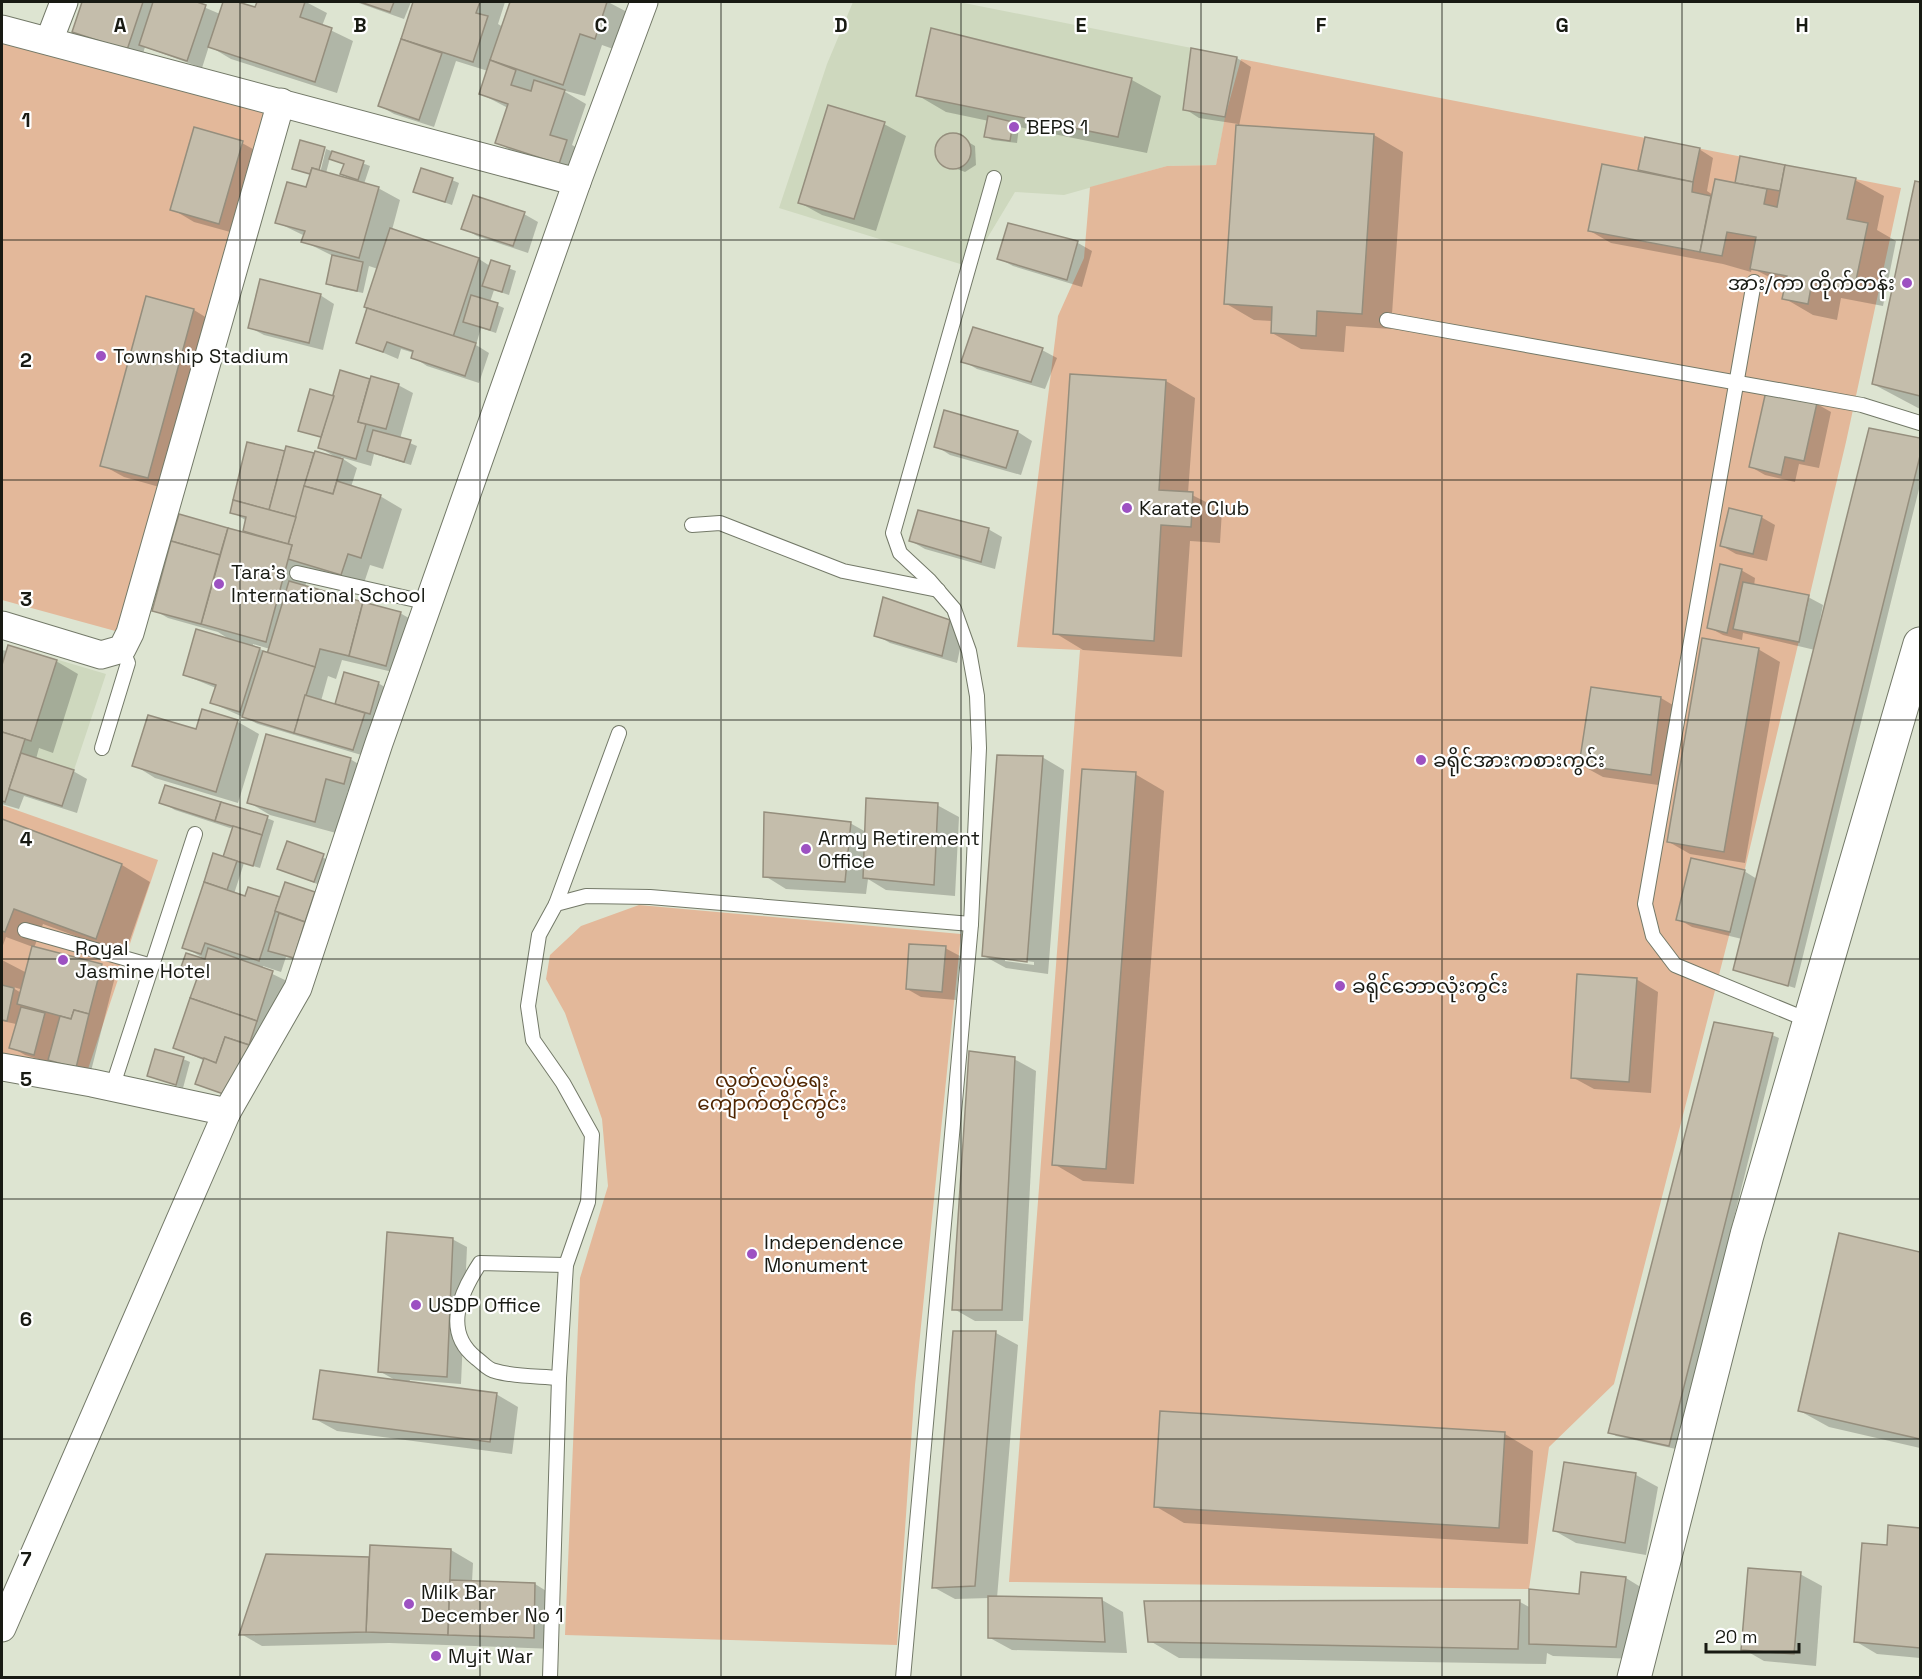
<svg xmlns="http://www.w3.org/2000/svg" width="1922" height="1679" viewBox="0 0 1922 1679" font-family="'Space Grotesk','Noto Sans Myanmar',sans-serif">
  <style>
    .built { fill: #ced8be }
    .green { fill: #e3b89a }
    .shadow { fill: #0003; fill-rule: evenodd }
    .building { fill: #c4bdab; stroke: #958e7d; stroke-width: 1.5 }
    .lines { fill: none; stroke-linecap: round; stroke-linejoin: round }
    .service-casing { stroke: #737968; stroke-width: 16 }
    .minor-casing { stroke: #737968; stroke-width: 29 }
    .tertiary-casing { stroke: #737968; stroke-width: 35 }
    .service { stroke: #fff; stroke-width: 14 }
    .minor { stroke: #fff; stroke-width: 27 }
    .tertiary { stroke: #fff; stroke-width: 33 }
    .grid { fill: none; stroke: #181a13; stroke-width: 1.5; stroke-opacity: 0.55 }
    .poi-dot { fill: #9d51c2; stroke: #fff; stroke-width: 2 }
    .labels { text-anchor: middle; stroke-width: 4.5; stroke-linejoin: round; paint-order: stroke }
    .poi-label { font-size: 20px; fill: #181a13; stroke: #fff; text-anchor: start }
    .park-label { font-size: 20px; fill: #4f2501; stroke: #fff }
    .grid-label { font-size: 20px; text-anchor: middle; font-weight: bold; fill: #181a13; stroke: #fff; stroke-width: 4.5; stroke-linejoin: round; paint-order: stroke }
  </style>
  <rect width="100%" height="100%" fill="#dde4d1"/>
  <g class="built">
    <polygon points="853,2 959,2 1237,57 1216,165 1167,166 1064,195 1015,192 970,267 779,208 827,64"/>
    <polygon points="8,645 106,674 62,806 9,789 5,802 2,801 2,665"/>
  </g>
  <g class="green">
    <polygon points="2,42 271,111 119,632 2,600"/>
    <polygon points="1241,59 1901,188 1846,442 1730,932 1614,1384 1549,1447 1529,1589 1009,1582 1080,650 1017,647 1058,316 1084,258 1090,187 1167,166 1216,165 1225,117"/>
    <polygon points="2,805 158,860 86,1075 2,1059"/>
    <polygon points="639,905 961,934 915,1385 897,1645 565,1635 580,1278 608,1186 602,1119 565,1013 546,979 550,955 581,926"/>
  </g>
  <g class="shadow">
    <polygon points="84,2 192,2 220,14 224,2 256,9 259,2 306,2 327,13 322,26 353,41 337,93 231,59 209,46 202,68 145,47 142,57 88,40 74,32"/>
    <polygon points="356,2 411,2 404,19"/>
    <polygon points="415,2 505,2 498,24 503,27 512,2 608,2 629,13 616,50 602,45 585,96 562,90 586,104 572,145 588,154 581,175 518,155 497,142 508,108 481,94 488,71 456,61 434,127 394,114 380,106"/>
    <polygon points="932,29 1132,80 1161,96 1147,153 1019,127 1017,143 992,140 985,136 989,121 946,112 917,95"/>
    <polygon points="1193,50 1237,58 1251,67 1239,126 1374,135 1403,152 1391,329 1346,326 1344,352 1301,349 1272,333 1273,321 1254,320 1225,303 1238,124 1199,118 1185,109"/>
    <polygon points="884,124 906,136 876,231 822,215 800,203"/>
    <polygon points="195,129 242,143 264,155 241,235 194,222 172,209"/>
    <polygon points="947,135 958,136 975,146 976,165 965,172 944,164 937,156 936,147 940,139"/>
    <path d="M301 142 316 176 319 177 326 149 370 166 364 184 378 188 400 200 392 230 479 259 490 266 492 262 516 271 509 295 494 290 490 302 504 308 496 333 481 328 476 345 489 353 479 383 427 366 413 357 414 353 401 349 398 359 358 342 378 269 369 266 363 293 334 287 327 283 333 256 303 241 305 236 276 222 307 189 311 175 294 168ZM330 158 345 165 342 174 352 180 326 173Z"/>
    <polygon points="1699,149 1713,158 1707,191 1713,195 1736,184 1741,158 1855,180 1884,196 1877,230 1896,241 1883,306 1841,298 1837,320 1813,315 1784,298 1786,286 1752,268 1751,272 1723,264 1611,243 1590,231 1647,174 1640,170"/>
    <polygon points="452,180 459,183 452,205 415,192"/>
    <polygon points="1916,183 1920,184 1920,409 1873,384"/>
    <polygon points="524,214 538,222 528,253 477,236 463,228"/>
    <polygon points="1009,224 1078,243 1092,251 1082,287 1013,266 998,258"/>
    <polygon points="320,295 334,304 323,350 264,335 249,327"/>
    <polygon points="194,310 215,323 170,490 124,477 102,465"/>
    <polygon points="1042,350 1057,358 1045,389 977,369 963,361"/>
    <path d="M341 372 398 385 413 393 400 439 417 446 411 465 374 454 371 466 340 457 357 468 351 487 380 496 402 509 383 569 370 565 363 586 310 570 305 587 400 613 414 621 401 674 342 660 336 679 328 676 321 701 336 706 345 674 378 683 393 692 368 757 258 724 212 703 216 688 184 675 229 639 218 632 168 618 154 610 180 516 251 536 244 530 247 521 232 512 286 453 288 447 339 459 320 448 323 438 300 430 334 397ZM253 644 270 649 269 654 253 645Z"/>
    <polygon points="1166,381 1195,398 1188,493 1222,510 1220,543 1190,541 1182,657 1083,650 1055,633"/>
    <polygon points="1767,393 1817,404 1831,412 1819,468 1799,464 1795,482 1765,475 1751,467"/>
    <polygon points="1870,430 1920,440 1920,485 1795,988 1734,969 1742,939 1692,927 1678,919 1744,871 1757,879 1815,650 1743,633 1742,640 1723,635 1708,627 1741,570 1755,578 1754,586 1808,597 1823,605 1820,620 1822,620"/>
    <polygon points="1018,432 1032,441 1021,475 950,455 936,446"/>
    <polygon points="1761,517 1775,525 1767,561 1736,554 1722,546"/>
    <polygon points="988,529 1002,537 995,569 925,549 911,541"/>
    <polygon points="950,621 964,630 957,663 890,643 876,635"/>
    <polygon points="1758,649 1780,662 1745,863 1690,854 1669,842"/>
    <polygon points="2,650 56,661 78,674 53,753 39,748 36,759 73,771 87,779 77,813 24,796 19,809 2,804"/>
    <polygon points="1592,689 1661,698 1683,711 1672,787 1603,777 1581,765"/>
    <polygon points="203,711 238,722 259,734 238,803 155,778 134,765 197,731"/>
    <path d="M1042 757 1064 770 1048 974 1006 968 984 956ZM1005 958 1034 962V965L1005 961Z"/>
    <polygon points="350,759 372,772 366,795 348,791 336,833 270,815 248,802"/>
    <polygon points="1135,774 1164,791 1134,1184 1083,1181 1054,1164"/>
    <polygon points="161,802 267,818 274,821 260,868 244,863 234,894 246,898 279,899 314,894 321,897 301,961 286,957 281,972 263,966 262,969 287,981 246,1104 196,1083 205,1061 174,1047 200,976 183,967 205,959 184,947 224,858 234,827 230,828 175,810"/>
    <polygon points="937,805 959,817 955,896 886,890 868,879 866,894 786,889 765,876 850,823 866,832"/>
    <path d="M2 821 122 865 150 882 125 954 43 924 34 948 101 965 116 973 90 1075 64 1068 49 1059 48 1062 25 1055 11 1047 16 1024 2 1021V960L27 973 33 947 6 937 2 948ZM13 987 24 990 23 994 13 988Z"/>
    <polygon points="288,843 338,864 329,889 279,868"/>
    <polygon points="945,948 960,956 956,1000 921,997 907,989"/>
    <polygon points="1636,979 1658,992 1651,1093 1594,1089 1572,1077"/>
    <polygon points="1772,1035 1779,1038 1676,1449 1616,1436 1610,1432"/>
    <polygon points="183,1059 190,1062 183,1088 149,1076"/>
    <polygon points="1014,1059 1036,1071 1023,1321 975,1321 954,1309"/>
    <polygon points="1840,1235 1920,1253 1920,1448 1829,1427 1800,1411"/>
    <polygon points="452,1239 467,1247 461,1384 410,1380 409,1383 496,1394 518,1407 512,1454 337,1431 315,1419 397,1381 379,1371"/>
    <polygon points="954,1332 996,1333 1018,1345 997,1598 1102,1600 1123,1612 1127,1653 1012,1650 990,1638 989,1598 955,1599 933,1587"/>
    <polygon points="1505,1434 1533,1451 1528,1544 1184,1523 1155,1506"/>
    <polygon points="1566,1463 1636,1475 1658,1487 1646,1555 1576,1543 1555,1531"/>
    <polygon points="1890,1527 1920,1530 1920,1658 1877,1654 1855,1641 1888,1546"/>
    <polygon points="451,1550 473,1563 472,1582 535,1584 556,1597 555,1649 389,1643 262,1646 241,1634 267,1556 371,1559"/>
    <polygon points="1800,1574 1822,1586 1816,1666 1764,1661 1743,1649"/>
    <polygon points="1626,1578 1647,1591 1638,1659 1553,1656 1547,1653 1546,1664 1179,1658 1150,1641 1520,1602 1531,1608 1581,1596"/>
  </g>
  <g class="building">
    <polygon points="82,2 143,2 127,50 72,32"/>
    <polygon points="153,2 197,2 206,5 187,61 139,45"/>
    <polygon points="223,2 238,2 255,7 257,2 305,2 300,17 332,28 315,82 208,47"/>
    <polygon points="360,2 394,2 390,12"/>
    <polygon points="413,2 480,2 476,13 488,16 473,62 401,39"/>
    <polygon points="510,2 607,2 595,39 580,34 563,85 490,60"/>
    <polygon points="931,28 1132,78 1118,137 916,96"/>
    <polygon points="401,39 442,53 419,120 378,106"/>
    <polygon points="1191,48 1237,57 1225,117 1183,110"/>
    <polygon points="490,60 516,70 511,85 531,91 534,80 565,90 550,135 567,140 559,164 495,143 508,104 479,94"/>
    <polygon points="828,105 885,122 854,219 798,203"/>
    <polygon points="988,116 1013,122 1010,141 984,137"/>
    <polygon points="1236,125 1374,134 1362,314 1317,311 1316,336 1271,333 1272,307 1224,304"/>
    <polygon points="194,127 243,141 219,224 170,210"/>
    <circle cx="953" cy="151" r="18"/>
    <polygon points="1645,137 1700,148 1693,182 1638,170"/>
    <polygon points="300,140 325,147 319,170 312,168 310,174 292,169"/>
    <polygon points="332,151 364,161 358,180 340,174 344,164 329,159"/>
    <polygon points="1740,156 1785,165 1780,191 1735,183"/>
    <polygon points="1602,164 1693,182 1692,192 1711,196 1700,252 1588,231"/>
    <polygon points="1785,165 1856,178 1847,219 1868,223 1854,290 1812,282 1808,304 1782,299 1787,276 1750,269 1756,237 1727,232 1722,256 1700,252 1715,179 1767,189 1764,204 1777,207"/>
    <polygon points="312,168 379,187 359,258 301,242 305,231 275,223 287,182 306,187"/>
    <polygon points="421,168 453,178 445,202 413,192"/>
    <polygon points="1915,181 1920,182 1920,396 1872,384"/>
    <polygon points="473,195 525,212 513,246 461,229"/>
    <polygon points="1008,223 1078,241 1067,280 997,259"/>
    <polygon points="390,228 479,258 453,337 364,307"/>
    <polygon points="332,255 363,262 357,291 326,284"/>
    <polygon points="491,260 510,266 502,292 482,286"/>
    <polygon points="260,279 321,294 309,343 248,328"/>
    <polygon points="471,295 498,303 490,330 463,322"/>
    <polygon points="146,296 194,309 148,478 100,466"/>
    <polygon points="367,308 476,343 465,376 411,358 413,351 387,342 383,352 356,343"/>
    <polygon points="973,327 1043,348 1031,382 961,362"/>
    <polygon points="340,370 370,379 358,422 366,424 356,459 318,448"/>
    <polygon points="1070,374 1166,380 1159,490 1193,492 1191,527 1161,525 1154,641 1053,634"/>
    <polygon points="371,376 399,384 386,429 358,422"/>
    <polygon points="310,389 334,396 321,437 298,431"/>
    <polygon points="1766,391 1817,403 1804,461 1785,457 1781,475 1749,467"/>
    <polygon points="944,410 1018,431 1006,468 934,447"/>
    <polygon points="1869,428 1920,438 1920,456 1788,986 1733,970"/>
    <polygon points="373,430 411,440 404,462 367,451"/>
    <polygon points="247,442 285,451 269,510 233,500"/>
    <polygon points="286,446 314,453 296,517 269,510"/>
    <polygon points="315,451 343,459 333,494 304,486"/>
    <polygon points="337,481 381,495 361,558 348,554 341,575 288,559 292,545 288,544 304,486 333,494"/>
    <polygon points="233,500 296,517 288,544 243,531 246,517 230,513"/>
    <polygon points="1729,508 1762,516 1753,554 1720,546"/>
    <polygon points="918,510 989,528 981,562 909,541"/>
    <polygon points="179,514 228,528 220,555 171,541"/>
    <polygon points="228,528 292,545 266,642 201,624"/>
    <polygon points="171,541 220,555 201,624 152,611"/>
    <polygon points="1720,564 1742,569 1727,633 1707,628"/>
    <polygon points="289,581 363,602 349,656 320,649 315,667 267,654"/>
    <polygon points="1743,582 1809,595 1799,642 1733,629"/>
    <polygon points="883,597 950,620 942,656 874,636"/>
    <polygon points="363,602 401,612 386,666 349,656"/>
    <polygon points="196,629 260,648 240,712 210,703 216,685 183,675"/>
    <polygon points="1702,638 1759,648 1724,852 1667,842"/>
    <polygon points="8,645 57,660 31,741 2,732 2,665"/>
    <polygon points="263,651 315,667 294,733 242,717"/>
    <polygon points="344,672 379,682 370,714 335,704"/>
    <polygon points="1591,687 1661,697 1651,775 1579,765"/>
    <polygon points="305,695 365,713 353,750 294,733"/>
    <polygon points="202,709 238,720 216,792 132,766 148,715 196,729"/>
    <polygon points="2,732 25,739 5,802 2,801"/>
    <polygon points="266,734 351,758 344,784 326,779 315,822 247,803"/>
    <polygon points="21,753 74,770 62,806 9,789"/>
    <polygon points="997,755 1043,756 1027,962 982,956"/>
    <polygon points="1082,769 1136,772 1106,1169 1052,1165"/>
    <polygon points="165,785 221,802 215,821 159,803"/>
    <polygon points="866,798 938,803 934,885 863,878"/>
    <polygon points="221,802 268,816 262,835 215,821"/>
    <polygon points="764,812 851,822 845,882 763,877"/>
    <polygon points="2,819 122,864 96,939 14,909 5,932 2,931"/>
    <polygon points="233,826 262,835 253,866 223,857"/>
    <polygon points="287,841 324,854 314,882 277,869"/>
    <polygon points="213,853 237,861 227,890 204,882"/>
    <polygon points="1691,858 1745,870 1730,932 1676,920"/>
    <polygon points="204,882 245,896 248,887 280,897 259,961 205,943 201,954 182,948"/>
    <polygon points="285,882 315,892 305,922 275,911"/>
    <polygon points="279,913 305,922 294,958 268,951"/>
    <polygon points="909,944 946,946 942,992 906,989"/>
    <polygon points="32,946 102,964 89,1014 74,1010 71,1019 17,1004"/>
    <polygon points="208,948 273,971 257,1021 190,998 199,973 181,967 186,953 205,959"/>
    <polygon points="1577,974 1637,978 1629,1082 1571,1078"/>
    <polygon points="2,985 14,988 7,1021 2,1020"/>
    <polygon points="190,998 257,1021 249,1045 225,1037 216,1063 173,1048"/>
    <polygon points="21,1007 45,1013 34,1055 9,1048"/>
    <polygon points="74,1010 89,1014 76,1068 48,1060 60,1016 71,1019"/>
    <polygon points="1714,1022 1773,1033 1669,1446 1608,1433"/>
    <polygon points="225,1037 249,1045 232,1097 195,1084 204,1058 216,1063"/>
    <polygon points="155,1049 184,1057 176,1085 147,1076"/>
    <polygon points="969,1051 1015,1057 1002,1310 952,1310"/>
    <polygon points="387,1232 453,1238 447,1377 378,1372"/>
    <polygon points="1839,1233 1920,1252 1920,1439 1798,1411"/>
    <polygon points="953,1331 996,1331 975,1586 932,1588"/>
    <polygon points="320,1370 497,1393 490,1442 313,1419"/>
    <polygon points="1160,1411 1505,1432 1499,1528 1154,1507"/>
    <polygon points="1564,1462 1636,1473 1625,1543 1553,1531"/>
    <polygon points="1888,1525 1920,1528 1920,1648 1854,1642 1862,1543 1887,1545"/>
    <polygon points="370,1545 451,1549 448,1635 366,1632"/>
    <polygon points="266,1554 369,1557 366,1632 239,1635"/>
    <polygon points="1748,1568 1801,1572 1794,1654 1741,1650"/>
    <polygon points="1581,1572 1626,1577 1616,1647 1529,1644 1529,1589 1579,1594"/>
    <polygon points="450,1580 535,1583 534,1638 448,1635"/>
    <polygon points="988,1596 1102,1598 1105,1642 988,1638"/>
    <polygon points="1520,1600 1518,1649 1148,1642 1144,1601"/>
  </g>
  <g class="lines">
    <g class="service-casing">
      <g id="service">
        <polyline points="1754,282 1645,904 1653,936 1675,965 1810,1021"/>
        <polyline points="1387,320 1862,405 1920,423"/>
        <polyline points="692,525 720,523 843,571 938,590"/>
        <polyline points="297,573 429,603"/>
        <polyline points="102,748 128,663 122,649"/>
        <polyline points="556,904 619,733"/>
        <polyline points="25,930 152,966"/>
        <polyline points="112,1088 195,834"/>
        <path d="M559 1378C539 1376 515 1377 495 1371 488 1370 482 1362 476 1358 442 1331 461 1292 480 1263L566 1265"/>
        <polyline points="550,1678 559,1378 566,1265 588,1202 592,1135 563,1083 533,1040 528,1006 539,935 556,904 586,896 650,897 971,924"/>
        <polyline points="903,1678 971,924 979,748 977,696 969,651 954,609 929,580 900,553 893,533 994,178"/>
      </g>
    </g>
    <g class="minor-casing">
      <g id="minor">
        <polyline points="2,29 577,182"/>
        <polyline points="49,41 64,2"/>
        <polyline points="2,625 101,655 122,649 130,633 281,102"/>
        <polyline points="2,1067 92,1083 227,1112"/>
        <polyline points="2,1628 227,1112 298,988 379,743 577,182 644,2"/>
      </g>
    </g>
    <g class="tertiary-casing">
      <polyline id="tertiary" points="1634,1678 1747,1235 1920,644"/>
    </g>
    <use href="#service" class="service"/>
    <use href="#minor" class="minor"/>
    <use href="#tertiary" class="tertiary"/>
  </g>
  <path class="grid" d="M240 2V1678M480 2V1678M721 2V1678M961 2V1678M1201 2V1678M1442 2V1678M1682 2V1678M2 240H1920M2 480H1920M2 720H1920M2 959H1920M2 1199H1920M2 1439H1920"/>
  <g class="poi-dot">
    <circle cx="1014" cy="127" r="6"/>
    <circle cx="1907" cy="283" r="6"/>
    <circle cx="101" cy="356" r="6"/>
    <circle cx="1127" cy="508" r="6"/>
    <circle cx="219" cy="584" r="6"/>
    <circle cx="1421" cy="760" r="6"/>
    <circle cx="806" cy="849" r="6"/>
    <circle cx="63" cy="960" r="6"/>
    <circle cx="1340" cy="986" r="6"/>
    <circle cx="752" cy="1254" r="6"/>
    <circle cx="416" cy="1305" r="6"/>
    <circle cx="409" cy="1604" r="6"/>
    <circle cx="436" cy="1656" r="6"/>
  </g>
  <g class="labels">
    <g class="poi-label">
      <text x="1026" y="134">BEPS 1</text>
      <text x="1895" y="290" text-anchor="end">အား/ကာ တိုက်တန်း</text>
      <text x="113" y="363">Township Stadium</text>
      <text x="1139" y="515">Karate Club</text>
      <text x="231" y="579">Tara's<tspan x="231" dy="23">International School</tspan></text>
      <text x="1433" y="767">ခရိုင်အားကစားကွင်း</text>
      <text x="818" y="845">Army Retirement<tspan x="818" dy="23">Office</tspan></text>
      <text x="75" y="955">Royal<tspan x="75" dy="23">Jasmine Hotel</tspan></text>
      <text x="1352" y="993">ခရိုင်ဘောလုံးကွင်း</text>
      <text x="764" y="1249">Independence<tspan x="764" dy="23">Monument</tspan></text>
      <text x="428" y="1312">USDP Office</text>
      <text x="421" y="1599">Milk Bar<tspan x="421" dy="23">December No 1</tspan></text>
      <text x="448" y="1663">Myit War</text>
    </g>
    <g class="park-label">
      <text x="772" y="1087">လွတ်လပ်ရေး<tspan x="772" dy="23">ကျောက်တိုင်ကွင်း</tspan></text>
    </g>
  </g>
  <g class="grid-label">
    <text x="120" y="32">A</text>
    <text x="360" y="32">B</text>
    <text x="601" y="32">C</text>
    <text x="841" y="32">D</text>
    <text x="1081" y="32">E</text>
    <text x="1321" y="32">F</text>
    <text x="1562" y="32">G</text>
    <text x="1802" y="32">H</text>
    <text x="26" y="127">1</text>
    <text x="26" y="367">2</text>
    <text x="26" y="606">3</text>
    <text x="26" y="846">4</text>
    <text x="26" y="1086">5</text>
    <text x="26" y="1326">6</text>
    <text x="26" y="1566">7</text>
  </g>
  <rect width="1922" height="1679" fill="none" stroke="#181a13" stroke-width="6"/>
  <path d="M1706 1643v9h93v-9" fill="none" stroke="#181a13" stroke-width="3"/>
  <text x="1715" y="1643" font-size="18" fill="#181a13" stroke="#ffffff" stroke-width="4.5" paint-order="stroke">20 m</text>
</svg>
